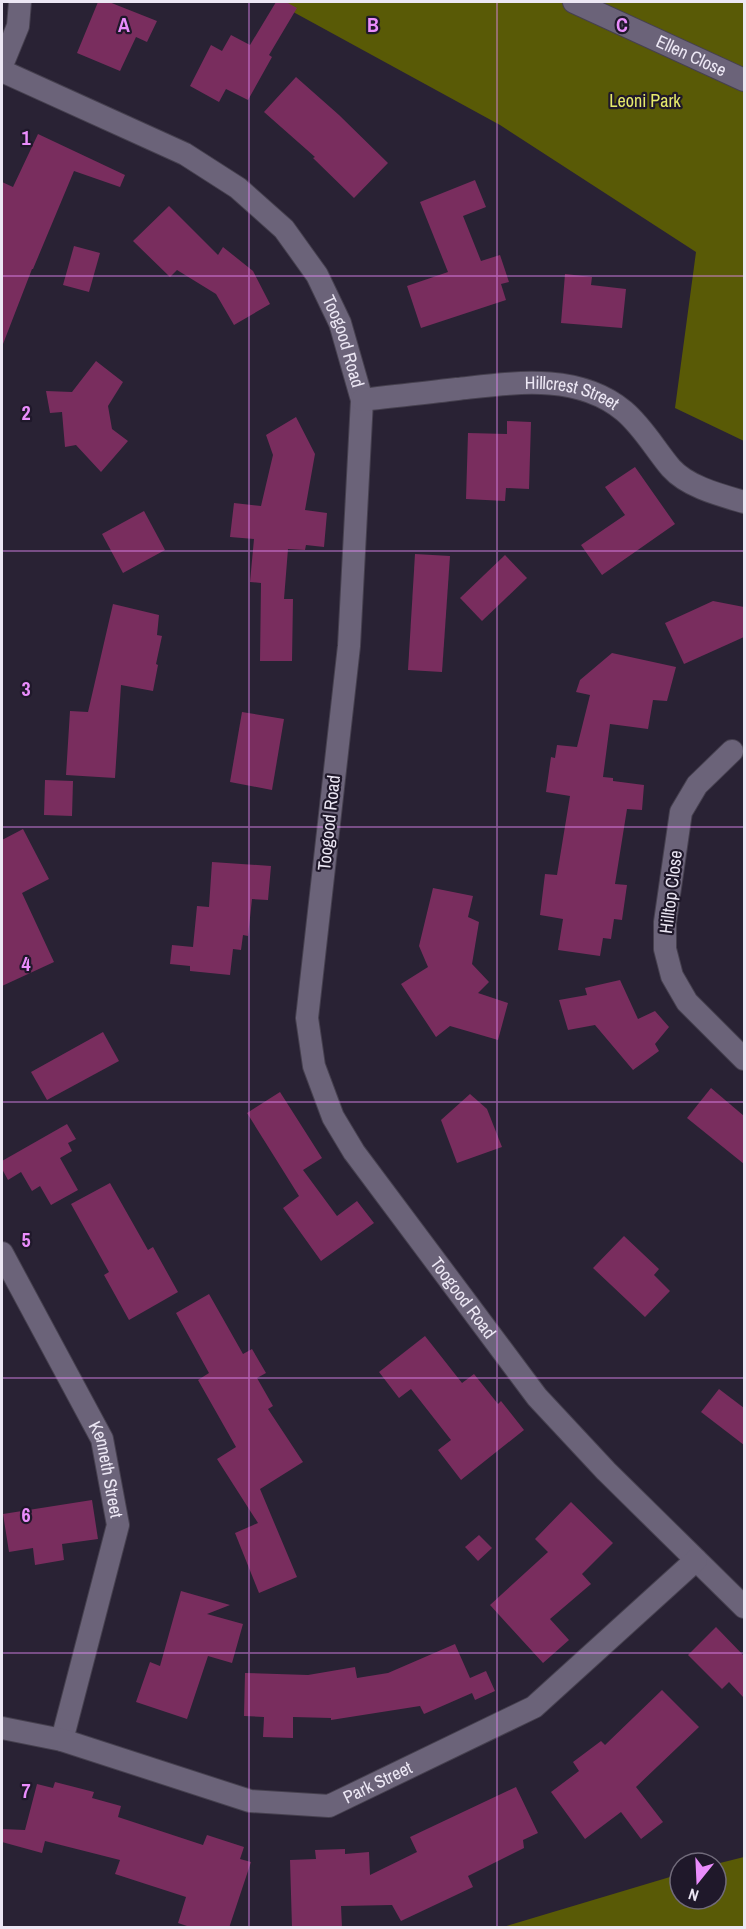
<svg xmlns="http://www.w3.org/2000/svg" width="746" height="1929" viewBox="0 0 746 1929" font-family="'Archivo Narrow',sans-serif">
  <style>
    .forest { fill: #595a06 }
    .building { fill: #792d5e }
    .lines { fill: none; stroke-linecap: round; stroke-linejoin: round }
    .street-casing { stroke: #46404f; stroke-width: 24 }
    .street { stroke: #6b6379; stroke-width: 22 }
    .grid { fill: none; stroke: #ea8dfc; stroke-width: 1.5; stroke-opacity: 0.55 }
    .labels { text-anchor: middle; stroke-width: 4.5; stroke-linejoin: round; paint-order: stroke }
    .street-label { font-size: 18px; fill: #ece7f4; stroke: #1f182a }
    .park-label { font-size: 18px; fill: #e6ea6b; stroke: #1f182a }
    .grid-label { font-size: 20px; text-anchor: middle; font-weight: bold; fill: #ea8dfc; stroke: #1f182a; stroke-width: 4.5; stroke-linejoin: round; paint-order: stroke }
  </style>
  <rect width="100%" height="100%" fill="#292234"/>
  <g class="forest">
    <polygon points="275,2 744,2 744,441 675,408 696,252 500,125"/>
    <polygon points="744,1857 744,1927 503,1927 680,1874 680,1899 716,1899 716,1864"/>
  </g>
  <g class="building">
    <polygon points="98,2 109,2 157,21 147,42 136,37 120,71 77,53"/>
    <polygon points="276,2 286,2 297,8 269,55 272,57 248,100 226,89 219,102 190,86 211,45 222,51 231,35 250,45"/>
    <polygon points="296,77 339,115 388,163 354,198 313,158 315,157 264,112"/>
    <polygon points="38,134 125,175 120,187 74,171 33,269 32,269 3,344 2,344 2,182 13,187"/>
    <polygon points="475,180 486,207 463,216 481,261 500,255 509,282 501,284 506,300 421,328 407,286 448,272 420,202"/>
    <polygon points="169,206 218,255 223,247 253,271 270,304 234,325 216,294 177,270 170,277 133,241"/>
    <polygon points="74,246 100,253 89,292 63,285"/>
    <polygon points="565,274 592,277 591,285 626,289 622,328 561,323"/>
    <polygon points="96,361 123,382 108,406 112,429 128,441 101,472 76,445 65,447 62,412 50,413 46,391 72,392"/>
    <polygon points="296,417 315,454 305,510 327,513 324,547 306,545 305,550 288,549 284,599 293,599 292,661 260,661 261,583 250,582 254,539 230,537 234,503 261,506 273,455 266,435"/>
    <polygon points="507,421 531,422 529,489 506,488 505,501 466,499 468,433 507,434"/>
    <polygon points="635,467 675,524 602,575 581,545 625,515 605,487"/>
    <polygon points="144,511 165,550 123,573 102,534"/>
    <polygon points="415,554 450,556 442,672 408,670"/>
    <polygon points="505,555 527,578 482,621 460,598"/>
    <polygon points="713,601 744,607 744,637 684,664 665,623"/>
    <polygon points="113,604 159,615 157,635 162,636 156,664 158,665 153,691 121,685 115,778 66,775 70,711 88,712"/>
    <polygon points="612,653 676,667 667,701 653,700 648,729 610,724 603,777 613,778 613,781 644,785 642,810 627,809 615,884 627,885 622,920 614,919 611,939 603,938 600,956 558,950 563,919 540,915 545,874 557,875 570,796 546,792 551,757 555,758 557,745 577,747 590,695 576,692 580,680"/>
    <polygon points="242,712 284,719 272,790 230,782"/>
    <polygon points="45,780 73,781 72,816 44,815"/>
    <polygon points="23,829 49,879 22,893 54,962 2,986 2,840"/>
    <polygon points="212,862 271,866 268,900 252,899 248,936 243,935 241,950 233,949 230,975 190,971 190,966 170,964 172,945 193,947 197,906 209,907"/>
    <polygon points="433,888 473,896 468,917 479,922 472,964 489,982 478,993 508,1003 498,1040 450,1026 436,1037 401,984 428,967 419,946"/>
    <polygon points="620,980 638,1019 655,1011 669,1027 655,1044 659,1051 633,1070 595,1025 568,1030 559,1000 587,995 585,988"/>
    <polygon points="103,1032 119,1061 47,1100 31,1072"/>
    <polygon points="711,1088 744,1116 744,1164 687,1118"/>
    <polygon points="280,1092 322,1158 303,1170 337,1216 357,1201 374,1223 321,1261 283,1208 299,1196 247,1113"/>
    <polygon points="470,1094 487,1109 502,1147 457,1163 441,1120"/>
    <polygon points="67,1124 76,1139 68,1143 72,1151 60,1158 78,1190 51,1205 40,1186 32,1191 21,1172 8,1180 2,1169 2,1161"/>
    <polygon points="110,1183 148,1250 153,1247 178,1292 129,1320 104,1275 109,1272 71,1204"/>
    <polygon points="624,1236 659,1269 654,1275 670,1291 645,1317 593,1268"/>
    <polygon points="209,1294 243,1354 252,1349 266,1373 257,1378 273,1406 268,1409 303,1462 260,1489 297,1577 259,1593 235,1533 258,1523 217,1459 236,1447 198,1380 209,1373 176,1313"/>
    <polygon points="425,1336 462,1383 474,1374 498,1404 501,1401 524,1430 461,1480 438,1450 451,1440 411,1389 399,1398 379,1372"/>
    <polygon points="719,1389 744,1408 744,1445 701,1412"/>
    <polygon points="92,1500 98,1539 62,1544 64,1560 35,1565 33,1548 9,1552 3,1514"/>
    <polygon points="571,1502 613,1543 582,1574 591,1584 550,1619 569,1640 543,1663 490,1605 548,1552 535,1539"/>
    <polygon points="479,1535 492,1548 478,1561 465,1547"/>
    <polygon points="181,1591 230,1605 207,1614 243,1624 232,1663 208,1656 187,1719 136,1702 150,1662 160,1666"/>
    <polygon points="716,1627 744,1656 744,1698 729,1682 722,1689 688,1655"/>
    <polygon points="455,1644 470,1678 486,1671 495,1691 475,1700 472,1693 424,1714 420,1706 331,1720 331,1718 293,1717 293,1738 263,1737 264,1717 244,1716 245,1673 308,1675 355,1667 357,1678 388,1673"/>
    <polygon points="662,1690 699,1727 636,1787 663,1822 641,1839 621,1812 585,1839 551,1792 579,1771 573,1762 601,1741 605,1745"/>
    <polygon points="55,1782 94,1792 92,1798 121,1806 118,1817 203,1845 207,1835 244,1847 240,1859 251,1862 229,1928 193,1928 178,1923 186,1897 115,1874 120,1860 45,1841 42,1853 2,1842 2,1829 25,1830 37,1784 53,1788"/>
    <polygon points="516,1787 538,1833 523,1840 524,1848 468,1876 473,1887 401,1921 392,1905 341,1906 342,1928 292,1928 290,1860 316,1859 315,1850 345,1849 345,1854 369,1852 370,1875 417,1852 410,1837"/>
  </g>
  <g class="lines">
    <g class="street-casing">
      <g id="street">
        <path id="s1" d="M574 2 744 80"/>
        <polyline points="2,65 18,26 20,2"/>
        <path id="s2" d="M2 71 185 154 238 188 284 229 317 275 340 323 362 400 349 646 307 1018 314 1066 333 1117 354 1152 537 1397 606 1471 744 1607"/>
        <path id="s3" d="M362 400C393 396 425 393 457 389 512 383 577 372 624 411 643 427 655 449 671 468 688 487 720 495 744 502"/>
        <polyline points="732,751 697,785 681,812 665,922 665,949 672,976 687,1002 744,1059"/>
        <path id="s4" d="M2 1253 102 1439 118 1525 62 1740"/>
        <path id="s5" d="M2 1728 62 1740 250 1801 329 1806 534 1707 696 1560"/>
      </g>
    </g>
    <use href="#street" class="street"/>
  </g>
  <path class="grid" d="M249 2V1928M497 2V1928M2 276H744M2 551H744M2 827H744M2 1102H744M2 1378H744M2 1653H744"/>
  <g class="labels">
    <g class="street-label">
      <text dy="6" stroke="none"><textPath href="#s1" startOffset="129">Ellen Close</textPath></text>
      <text dy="6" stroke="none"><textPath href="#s2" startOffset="454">Toogood Road</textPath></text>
      <text dy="6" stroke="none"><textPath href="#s3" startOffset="212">Hillcrest Street</textPath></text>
      <text transform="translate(329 823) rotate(-84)" y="6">Toogood Road</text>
      <text transform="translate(671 892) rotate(-83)" y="6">Hilltop Close</text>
      <text dy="6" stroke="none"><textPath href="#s2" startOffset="1462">Toogood Road</textPath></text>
      <text dy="6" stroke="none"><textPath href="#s4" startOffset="242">Kenneth Street</textPath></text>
      <text dy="6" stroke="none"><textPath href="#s5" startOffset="392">Park Street</textPath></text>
    </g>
    <g class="park-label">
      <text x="645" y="107">Leoni Park</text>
    </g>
  </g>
  <g class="grid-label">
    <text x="124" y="32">A</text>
    <text x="373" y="32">B</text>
    <text x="622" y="32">C</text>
    <text x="26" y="145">1</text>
    <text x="26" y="420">2</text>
    <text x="26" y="696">3</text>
    <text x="26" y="971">4</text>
    <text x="26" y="1247">5</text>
    <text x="26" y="1522">6</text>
    <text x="26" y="1798">7</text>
  </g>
  <rect width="746" height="1929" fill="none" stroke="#ece7f4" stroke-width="6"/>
  <g transform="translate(698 1881) rotate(198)"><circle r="28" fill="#1f182a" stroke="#716b7b" stroke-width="1.5"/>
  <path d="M0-4.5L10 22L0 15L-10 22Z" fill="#ea8dfc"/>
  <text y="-9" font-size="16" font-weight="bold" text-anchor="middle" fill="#ece7f4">N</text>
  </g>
</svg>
